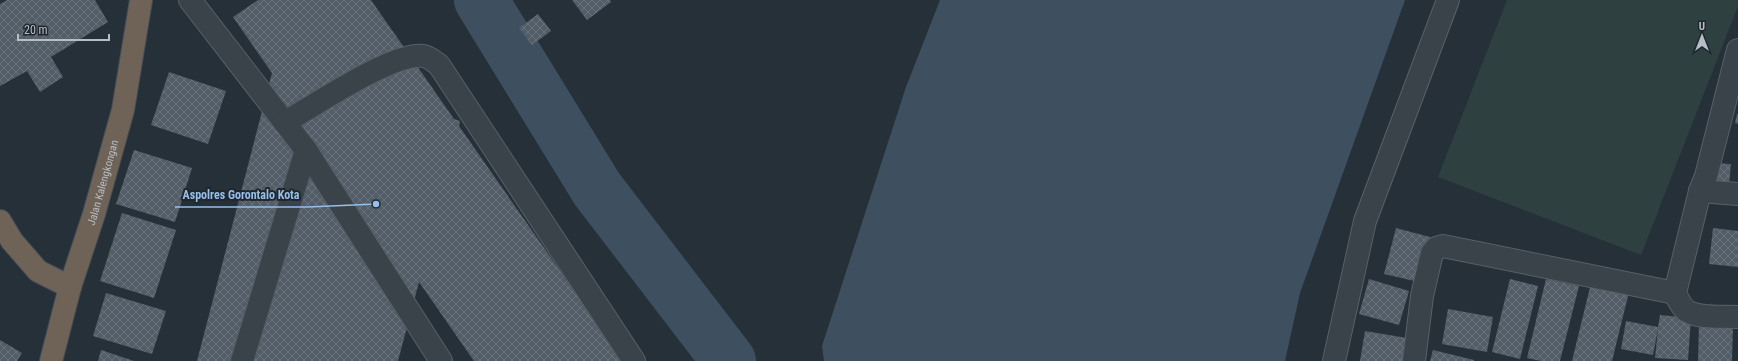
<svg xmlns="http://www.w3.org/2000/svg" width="1738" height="361" viewBox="0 0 1738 361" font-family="'Roboto Condensed',sans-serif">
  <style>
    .grass { fill: #2e4140 }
    .water { fill: #3e5060 }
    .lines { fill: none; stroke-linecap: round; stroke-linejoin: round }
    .river { stroke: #3e5060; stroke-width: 54 }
    .building { fill: url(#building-cross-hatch) }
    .minor-casing { stroke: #586068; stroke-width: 24 }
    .highway-casing { stroke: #454d55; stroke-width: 24 }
    .minor { stroke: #3a424a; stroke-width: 22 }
    .highway { stroke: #6f6358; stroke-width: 22 }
    .labels { text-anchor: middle; stroke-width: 4; stroke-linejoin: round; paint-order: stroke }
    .street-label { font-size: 11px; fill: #b5bdc5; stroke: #1f272f }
    .leader { fill: none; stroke: #96bfea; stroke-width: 1.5 }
    .callout-dot { fill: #96bfea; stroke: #1f272f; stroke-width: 1.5 }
    .callout-label { font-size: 12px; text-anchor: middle; font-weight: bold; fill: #96bfea; stroke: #1f272f; stroke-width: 4; stroke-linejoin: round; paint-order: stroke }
  </style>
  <defs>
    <pattern id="building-cross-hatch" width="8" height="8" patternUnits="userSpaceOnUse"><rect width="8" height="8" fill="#525d67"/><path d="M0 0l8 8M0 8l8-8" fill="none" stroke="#69727b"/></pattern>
  </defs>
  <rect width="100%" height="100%" fill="#263039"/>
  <polygon class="grass" points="1507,0 1738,0 1738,6 1641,255 1438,177"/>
  <polygon class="water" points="940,0 1405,0 1300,293 1285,361 824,361 822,346 906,87"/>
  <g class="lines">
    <polyline class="river" points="481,0 597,189 729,361"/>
  </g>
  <g class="building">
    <polygon points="7,0 95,0 108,22 51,57 63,77 40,92 27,71 0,86 0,4"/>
    <polygon points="258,0 371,0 454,119 460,121 459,126 623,361 474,361 419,282 398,361 197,361 272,73 233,17"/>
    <polygon points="572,0 610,0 611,2 587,20"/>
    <polygon points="538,14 551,31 532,45 519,28"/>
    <polygon points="169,72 226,91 208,144 151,125"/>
    <polygon points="1737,114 1738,114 1738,124 1735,123"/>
    <polygon points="134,150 192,168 175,222 116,204"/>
    <polygon points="1713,163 1731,164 1729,185 1711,184"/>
    <polygon points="122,213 176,230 154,298 100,281"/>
    <polygon points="1396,228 1430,237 1419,282 1384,274"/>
    <polygon points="1713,228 1738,231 1738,267 1709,264"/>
    <polygon points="1369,279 1409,291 1399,325 1359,314"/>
    <polygon points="1510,279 1538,286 1520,359 1492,352"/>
    <polygon points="1546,279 1579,286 1560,361 1541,361 1527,358"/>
    <polygon points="1592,279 1630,288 1612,361 1572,361"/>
    <polygon points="106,293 166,311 152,354 93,336"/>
    <polygon points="1448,309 1493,317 1487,352 1442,344"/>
    <polygon points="1660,315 1691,318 1688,360 1655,358 1658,329 1653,355 1621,349 1626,321 1658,327"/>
    <polygon points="1699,324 1733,325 1732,361 1698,361"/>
    <polygon points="1365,331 1413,339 1409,361 1360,361"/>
    <polygon points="0,340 22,353 17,361 0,361"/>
    <polygon points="101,350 134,361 98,361"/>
    <polygon points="1433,350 1474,360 1474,361 1430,361"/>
  </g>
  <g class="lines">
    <g class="minor-casing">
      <g id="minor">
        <polyline points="190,0 306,150 441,361"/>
        <path d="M1738 50 1706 176 1700 191 1675 293C1678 299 1681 307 1687 311 1700 319 1723 316 1738 317"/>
        <path d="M285 122C314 106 394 51 424 56 429 57 435 62 439 65L634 361"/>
        <polyline points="1700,191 1738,194"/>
        <polyline points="242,361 306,150"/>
        <polyline points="1334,361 1365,221 1448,0"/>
        <polyline points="1414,361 1422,296 1432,253 1436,248 1443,246 1675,293"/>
      </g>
    </g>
    <g class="highway-casing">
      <g id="highway">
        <polyline points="0,221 12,241 38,271 70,287"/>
        <path id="s1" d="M51 361 70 287 94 214 123 110 141 0"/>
      </g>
    </g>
    <use href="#minor" class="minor"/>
    <use href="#highway" class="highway"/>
  </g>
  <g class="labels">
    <g class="street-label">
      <text dy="4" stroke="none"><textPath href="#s1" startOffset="186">Jalan Kalengkongan</textPath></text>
    </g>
  </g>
  <path class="leader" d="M376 204L308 207H175"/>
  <circle class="callout-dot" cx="376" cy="204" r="4"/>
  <g class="callout-label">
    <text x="241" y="199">Aspolres Gorontalo Kota</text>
  </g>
  <g transform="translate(1702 36)" stroke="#1f272f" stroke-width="3" paint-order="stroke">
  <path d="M0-3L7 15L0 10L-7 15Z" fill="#b5bdc5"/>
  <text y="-6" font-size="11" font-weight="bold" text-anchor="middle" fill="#b5bdc5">U</text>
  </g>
  <path d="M18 34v6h91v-6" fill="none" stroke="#b5bdc5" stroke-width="2"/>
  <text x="24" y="34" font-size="12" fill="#b5bdc5" stroke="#1f272f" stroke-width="3" paint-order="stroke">20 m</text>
</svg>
